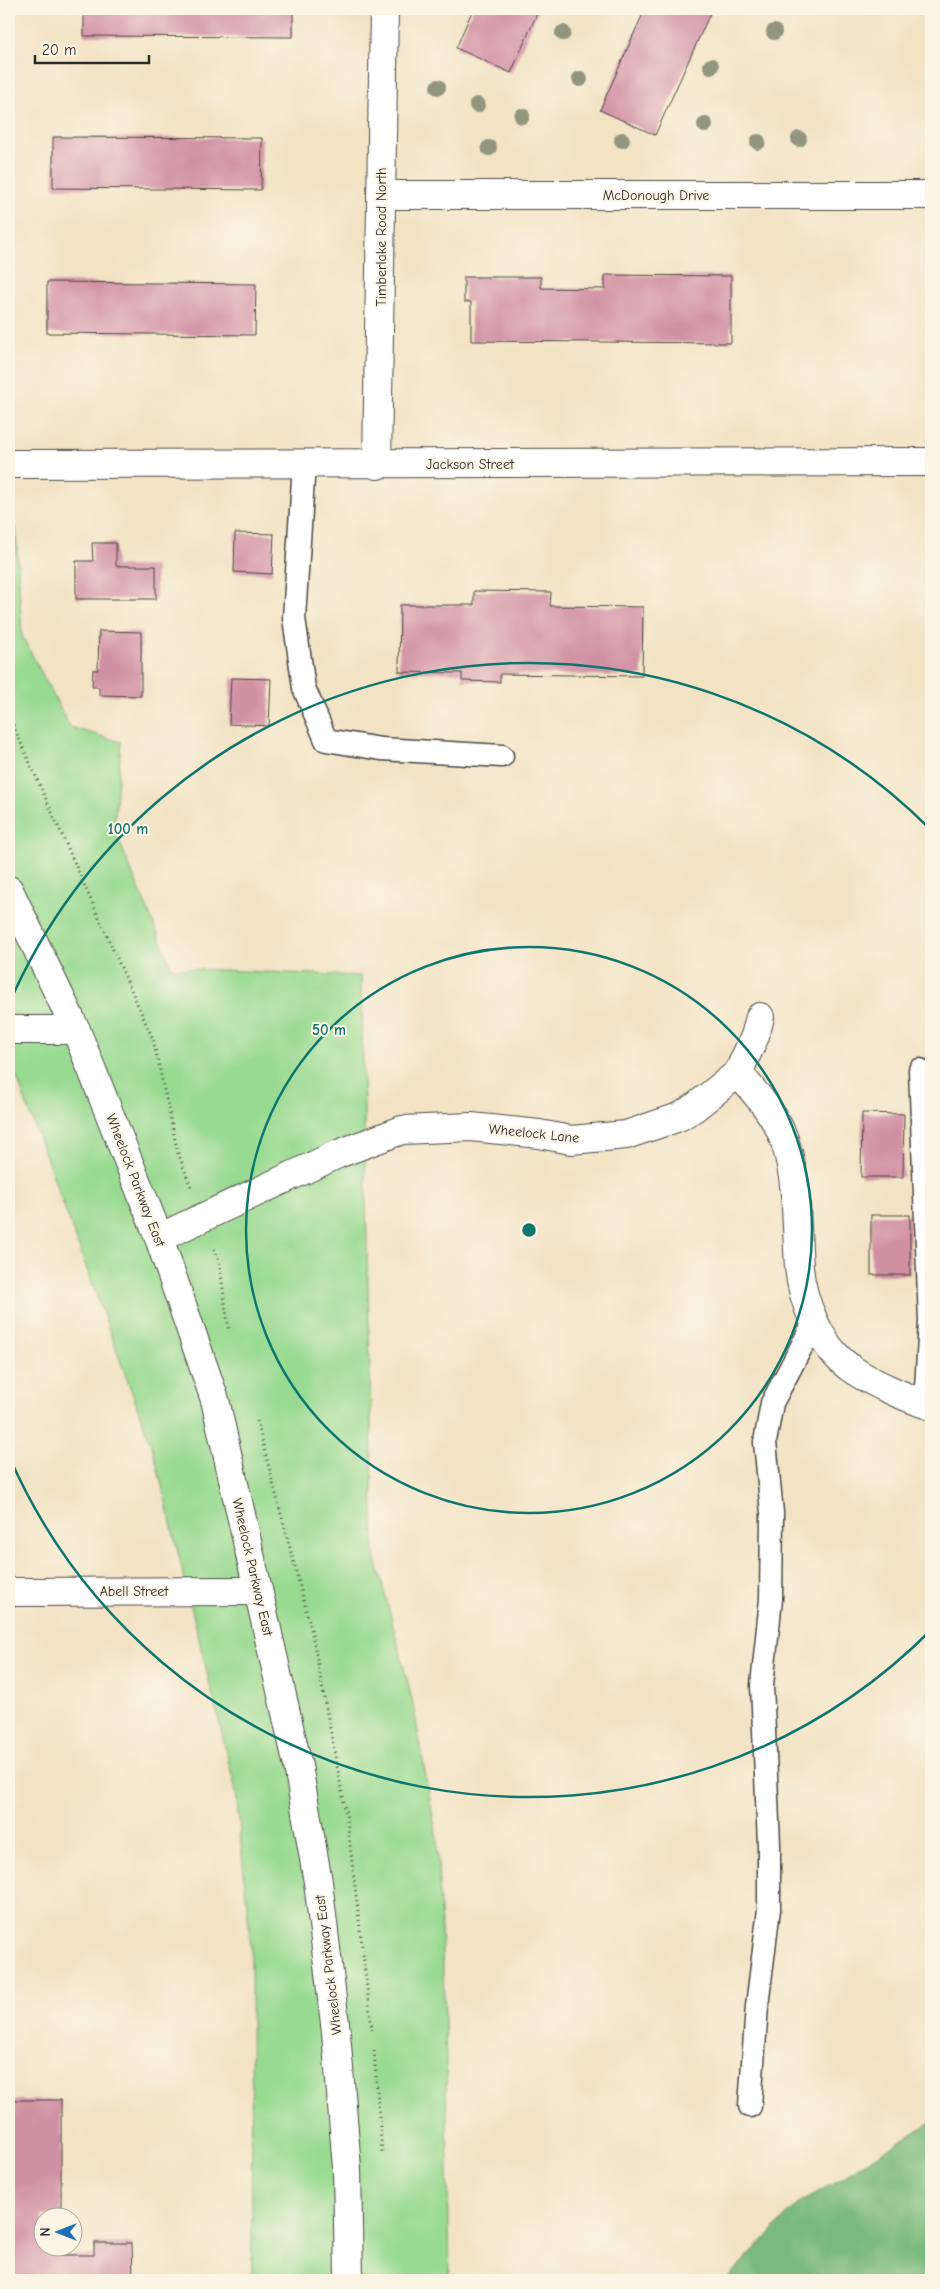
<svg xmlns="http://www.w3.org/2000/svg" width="940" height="2289" viewBox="0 0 940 2289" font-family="'Comic Neue',sans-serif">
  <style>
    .green { fill: #98da91; stroke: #62825e }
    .forest { fill: #7aba7b; stroke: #527253 }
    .building { fill: #d191a4 }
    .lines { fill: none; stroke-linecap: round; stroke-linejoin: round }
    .service-casing { stroke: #494742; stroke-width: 25 }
    .minor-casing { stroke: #494742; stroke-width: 30 }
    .tertiary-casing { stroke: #494742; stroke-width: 30 }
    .path { stroke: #494742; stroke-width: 3; stroke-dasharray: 1 4; stroke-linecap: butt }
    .service { stroke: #fff; stroke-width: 22 }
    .minor { stroke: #fff; stroke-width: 28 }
    .tertiary { stroke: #fff; stroke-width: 28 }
    .tree { fill: #93967e }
    .ring { fill: none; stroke: #0f766e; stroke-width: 2.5 }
    .labels { text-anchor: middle; stroke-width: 4; stroke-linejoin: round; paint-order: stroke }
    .street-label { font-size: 14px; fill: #2b2b2b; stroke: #fcf5e5 }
    .centre { fill: #0f766e; stroke: #fcf5e5; stroke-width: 2.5 }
    .ring-label { font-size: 15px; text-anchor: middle; font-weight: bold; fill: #0f766e; stroke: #fcf5e5; stroke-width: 4; stroke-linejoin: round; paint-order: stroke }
  </style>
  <rect width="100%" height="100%" fill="#fcf5e5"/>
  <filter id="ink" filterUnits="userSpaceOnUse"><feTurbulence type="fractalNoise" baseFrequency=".02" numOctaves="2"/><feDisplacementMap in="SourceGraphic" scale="10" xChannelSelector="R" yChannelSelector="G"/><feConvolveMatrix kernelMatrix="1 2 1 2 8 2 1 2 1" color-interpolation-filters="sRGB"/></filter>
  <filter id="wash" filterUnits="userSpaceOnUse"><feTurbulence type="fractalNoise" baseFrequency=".0096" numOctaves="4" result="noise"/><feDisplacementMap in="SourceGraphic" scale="20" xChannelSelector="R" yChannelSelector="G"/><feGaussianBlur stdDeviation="1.12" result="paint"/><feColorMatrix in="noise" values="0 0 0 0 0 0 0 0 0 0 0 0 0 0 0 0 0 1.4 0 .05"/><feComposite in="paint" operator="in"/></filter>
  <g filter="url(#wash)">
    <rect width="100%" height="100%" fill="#f2e3c5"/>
    <polygon class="green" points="9,529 16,529 22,636 70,727 121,742 114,829 172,968 361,976 374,1551 412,1699 437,1839 445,2017 450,2280 252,2280 251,1947 236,1792 154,1453 16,1075 9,1062"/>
    <polygon class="forest" points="931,2122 931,2280 725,2280 797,2205"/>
    <g id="blocks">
      <g class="building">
        <polygon points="84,9 293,9 293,37 84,36"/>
        <polygon points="473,9 539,9 511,73 456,48"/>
        <polygon points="645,9 712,9 655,135 600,110"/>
        <polygon points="53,137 262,138 261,190 53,188"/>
        <polygon points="605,275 731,276 731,343 471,341 471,302 464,302 464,277 541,277 541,288 605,289"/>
        <polygon points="47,282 256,284 255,335 47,333"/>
        <polygon points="235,533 274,534 272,574 234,572"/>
        <polygon points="92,543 116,543 116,566 156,566 156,599 76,599 76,561 93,561"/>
        <polygon points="474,591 551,592 550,606 643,607 642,676 500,674 500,682 462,681 462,673 399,672 400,605 474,605"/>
        <polygon points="99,631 141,632 141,696 99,695 99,687 92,687 93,670 98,670"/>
        <polygon points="231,678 271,679 269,726 229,724"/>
        <polygon points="862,1113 904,1114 903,1177 861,1177"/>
        <rect x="871" y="1215" width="39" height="60"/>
        <polygon points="9,2100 61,2100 61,2216 42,2216 42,2246 61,2246 61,2255 94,2255 94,2243 132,2243 133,2280 9,2280"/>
      </g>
    </g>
  </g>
  <g filter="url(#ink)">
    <use href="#blocks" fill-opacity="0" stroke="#494742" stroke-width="1"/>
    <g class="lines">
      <g class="service-casing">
        <g id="service">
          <polyline points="304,464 294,618 304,688 326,740 381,749 502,756"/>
          <polyline points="920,1070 930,1321 925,1404"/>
          <polyline points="750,2106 757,2006 769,1909 769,1844 762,1685 771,1599 772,1513 765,1442 772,1403 815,1321"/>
        </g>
      </g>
      <g class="minor-casing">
        <g id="minor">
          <polyline points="381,195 931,195"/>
          <polyline points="377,465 384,9"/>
          <polyline points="9,1030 76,1030"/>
          <path d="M738 1073C756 1094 776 1115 785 1142 798 1182 796 1225 799 1267 802 1301 820 1346 849 1367 867 1381 909 1399 931 1406"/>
          <polyline points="159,1238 338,1154 402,1130 471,1127 539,1134 571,1140 626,1135 679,1117 694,1108 738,1073 755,1036 760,1017"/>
          <polyline points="9,1592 258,1591"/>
        </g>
      </g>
      <g class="tertiary-casing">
        <g id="tertiary">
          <polyline points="9,464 931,462"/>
          <polyline points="9,890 76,1030 159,1238 215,1400 298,1766 318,1882 336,2032 347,2168 349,2280"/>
        </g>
      </g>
      <g class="path">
        <polyline points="9,716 153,1039 178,1153 191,1187"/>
        <polyline points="214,1249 219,1261 229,1331"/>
        <polyline points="257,1421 312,1633 347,1819 372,2030"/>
        <polyline points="374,2051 382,2152"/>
      </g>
      <use href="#service" class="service"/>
      <use href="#minor" class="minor"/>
      <use href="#tertiary" class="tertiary"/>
    </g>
    <g class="tree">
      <circle cx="774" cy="32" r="8"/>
      <circle cx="563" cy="33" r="8"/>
      <circle cx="711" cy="66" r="8"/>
      <circle cx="580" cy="79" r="8"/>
      <circle cx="438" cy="87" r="8"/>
      <circle cx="477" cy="105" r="8"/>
      <circle cx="522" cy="116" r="8"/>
      <circle cx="705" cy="125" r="8"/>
      <circle cx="799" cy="139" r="8"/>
      <circle cx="622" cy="140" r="8"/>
      <circle cx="758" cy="142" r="8"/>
      <circle cx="489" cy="148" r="8"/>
    </g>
  </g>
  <g class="ring">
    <circle cx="529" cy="1230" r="283"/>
    <path d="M930 1631A567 567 0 0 1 9 1456M9 1004A567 567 0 0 1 930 829"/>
  </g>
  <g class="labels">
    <g class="street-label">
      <text x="656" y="200">McDonough Drive</text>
      <text transform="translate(381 237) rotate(-90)" y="5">Timberlake Road North</text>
      <text x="470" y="469">Jackson Street</text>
      <text transform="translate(534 1133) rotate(6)" y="5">Wheelock Lane</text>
      <text transform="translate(136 1180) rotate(69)" y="5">Wheelock Parkway East</text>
      <text transform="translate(253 1567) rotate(77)" y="5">Wheelock Parkway East</text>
      <text x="134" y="1596">Abell Street</text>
      <text transform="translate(328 1965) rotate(-97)" y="5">Wheelock Parkway East</text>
    </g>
  </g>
  <circle cx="529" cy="1230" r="8" class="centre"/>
  <g class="ring-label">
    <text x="128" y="834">100 m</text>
    <text x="329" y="1035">50 m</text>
  </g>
  <rect width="940" height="2289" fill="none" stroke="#fcf5e5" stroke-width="30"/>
  <g transform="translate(58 2232) rotate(270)"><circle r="24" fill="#fcf5e5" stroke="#a8a49b"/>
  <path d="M0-4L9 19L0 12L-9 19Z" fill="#1f6fb2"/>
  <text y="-8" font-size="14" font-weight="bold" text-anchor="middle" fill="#2b2b2b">N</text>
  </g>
  <path d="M35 55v8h114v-8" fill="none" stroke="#2b2b2b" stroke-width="2.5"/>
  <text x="42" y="55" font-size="15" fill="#2b2b2b" stroke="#fcf5e5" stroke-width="4" paint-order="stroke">20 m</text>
</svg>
